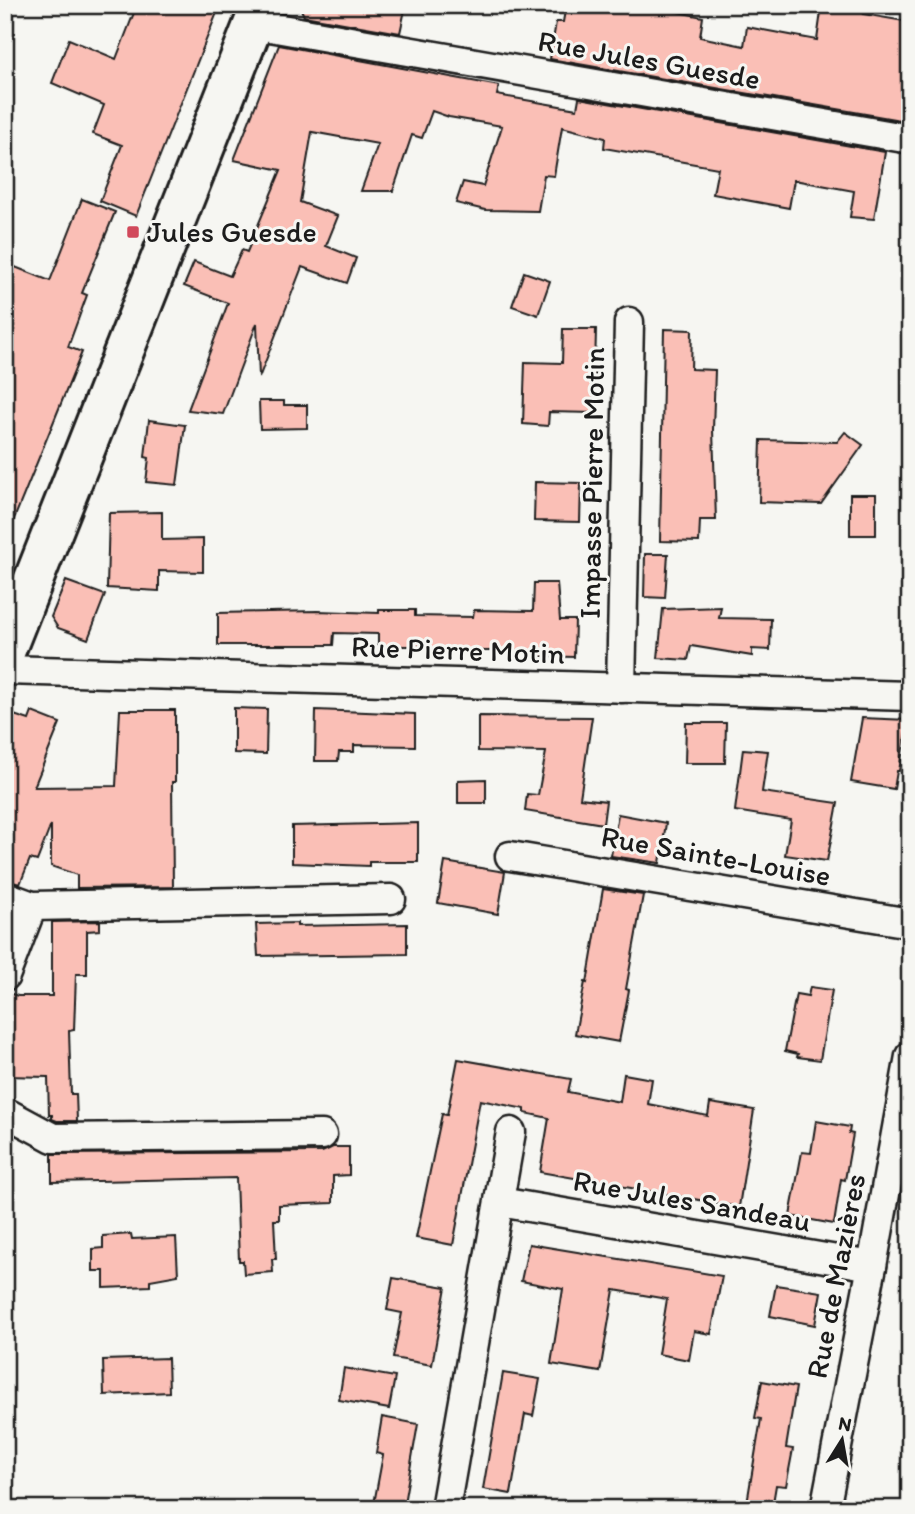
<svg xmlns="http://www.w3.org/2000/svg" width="915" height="1514" viewBox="0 0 915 1514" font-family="Itim,sans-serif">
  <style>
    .building { fill: #fabfb6; stroke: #1c1c1c; stroke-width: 2 }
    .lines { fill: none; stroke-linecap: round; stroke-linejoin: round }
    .street-casing { stroke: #1c1c1c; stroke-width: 33 }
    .primary-casing { stroke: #1c1c1c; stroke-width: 44 }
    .street { stroke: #f6f6f2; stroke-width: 28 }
    .primary { stroke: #f6f6f2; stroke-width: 38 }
    .poi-dot { fill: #d1495b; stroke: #f6f6f2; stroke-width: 2.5 }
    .labels { text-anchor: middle; stroke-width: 6; stroke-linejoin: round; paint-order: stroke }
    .street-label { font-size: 30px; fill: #1c1c1c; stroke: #f6f6f2 }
    .poi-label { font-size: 30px; fill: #1c1c1c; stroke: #f6f6f2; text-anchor: start }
  </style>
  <rect width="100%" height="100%" fill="#f6f6f2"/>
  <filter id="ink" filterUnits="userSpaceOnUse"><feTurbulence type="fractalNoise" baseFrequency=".0143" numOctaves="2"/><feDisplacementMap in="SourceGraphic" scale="14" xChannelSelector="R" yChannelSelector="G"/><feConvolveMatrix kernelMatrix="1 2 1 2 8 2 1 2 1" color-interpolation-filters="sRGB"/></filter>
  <g filter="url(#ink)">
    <g class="building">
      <polygon points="137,5 220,5 136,216 100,201 122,145 93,134 104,105 52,83 69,39 116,59"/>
      <polygon points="299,5 406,5 400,33 304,16"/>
      <polygon points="566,5 642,5 703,17 700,37 744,46 747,27 817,40 822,5 865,5 863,14 910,22 910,99 906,121 550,59 556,22 563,22"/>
      <polygon points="279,45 499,86 497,95 577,109 579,98 885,152 874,219 850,217 854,191 794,180 789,208 713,194 718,168 604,148 605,138 562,127 554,176 544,175 538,211 485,210 456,203 463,182 483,186 502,126 449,117 432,111 422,138 412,135 393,191 361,191 378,144 312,132 300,202 338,216 326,246 356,258 347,283 302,267 259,378 257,323 223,414 188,410 228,303 184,286 194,262 230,276 242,250 247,252 281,170 234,160"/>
      <polygon points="82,199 115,212 82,293 87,295 68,347 82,352 5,541 5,263 50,281"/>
      <polygon points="524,272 550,281 538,315 512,306"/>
      <polygon points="563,329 596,329 594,413 549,412 548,426 523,424 525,362 562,363"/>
      <polygon points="664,329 692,330 691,369 715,370 713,430 716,520 700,520 699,542 660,541"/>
      <polygon points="259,401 284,401 284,405 307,405 307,428 260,429"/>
      <polygon points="149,420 185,425 177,485 146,482 149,458 145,457"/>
      <polygon points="845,432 863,445 821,504 759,502 761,440 837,442"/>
      <polygon points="535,482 581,483 580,522 534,521"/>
      <rect x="850" y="494" width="26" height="41"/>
      <polygon points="162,512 162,540 203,539 203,572 159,571 159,591 107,588 109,513"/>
      <polygon points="645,554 668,554 665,598 644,597"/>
      <polygon points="66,581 105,595 88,639 58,628 51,617"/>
      <polygon points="534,583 557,583 560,620 575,620 574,657 536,656 536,651 429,651 429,646 378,646 378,634 334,633 333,645 218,645 218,613 317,611 379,613 379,610 415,610 415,616 473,617 474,610 533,611"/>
      <polygon points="721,607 719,618 771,619 770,650 752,649 752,656 691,646 688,660 658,658 663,609"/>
      <polygon points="234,708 267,709 266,754 234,753"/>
      <polygon points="120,710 175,710 175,782 172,782 173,887 77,888 77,875 51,866 51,825 37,861 30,859 20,884 5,880 5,737 14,715 29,720 32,712 60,723 34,787 116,786"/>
      <polygon points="316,710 415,714 415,746 354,745 354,752 339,752 338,761 315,761"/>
      <polygon points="478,716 592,717 580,798 606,801 603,824 525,811 527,794 538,795 546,752 478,751"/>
      <polygon points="862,718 908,720 899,771 897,771 894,789 851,782"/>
      <polygon points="686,723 726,723 725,763 685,763"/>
      <polygon points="743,749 768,751 762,792 838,803 827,861 785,855 791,820 735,811"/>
      <polygon points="486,779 486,803 458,803 458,780"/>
      <polygon points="618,814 666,823 660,863 611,856"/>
      <polygon points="418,823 418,862 369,862 369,866 292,863 292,826"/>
      <polygon points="445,862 505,872 498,914 438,903"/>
      <polygon points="603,889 643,895 626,989 629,990 619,1042 575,1034 585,982 587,983"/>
      <polygon points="100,921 100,930 87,931 87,974 76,974 74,1030 69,1031 71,1094 76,1094 77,1121 57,1121 52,1119 52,1115 49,1115 48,1077 5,1076 5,992 18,996 52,996 52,922"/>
      <polygon points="297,923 297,926 407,924 407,954 258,956 256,924"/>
      <polygon points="810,987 832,990 820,1060 797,1057 798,1054 785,1051 796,994 808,996"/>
      <polygon points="458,1059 571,1079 568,1092 620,1102 624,1074 652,1079 648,1104 708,1116 710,1103 754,1110 739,1207 540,1172 549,1118 525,1113 525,1109 480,1100 453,1245 416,1238 442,1114 447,1115"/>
      <polygon points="816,1121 850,1127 849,1133 853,1134 845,1180 841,1179 834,1224 790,1216 802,1152 811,1153"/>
      <polygon points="333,1147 349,1147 349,1175 333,1176 333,1203 279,1205 279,1220 274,1220 276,1259 272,1259 273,1272 244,1274 243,1261 239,1261 236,1178 52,1182 52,1154 322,1152"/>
      <polygon points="131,1234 132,1239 176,1237 178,1275 150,1280 150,1286 104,1288 104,1271 93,1271 93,1249 103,1248 103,1236"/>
      <polygon points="529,1244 722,1276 711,1334 694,1331 689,1360 658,1354 667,1299 614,1290 600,1372 551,1364 563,1289 521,1281"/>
      <polygon points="393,1278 446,1287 432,1365 393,1358 402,1313 387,1310"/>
      <polygon points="776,1285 821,1292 815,1325 770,1316"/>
      <polygon points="168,1358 169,1392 104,1395 103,1360"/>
      <polygon points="344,1368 395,1377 389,1409 339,1400"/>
      <polygon points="503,1373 540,1379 533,1416 525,1414 511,1494 483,1489"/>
      <polygon points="762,1381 796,1387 786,1448 793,1449 786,1486 776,1485 772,1509 746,1509 761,1419 755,1418"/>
      <polygon points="382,1417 418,1424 403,1509 373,1509 383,1455 376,1453"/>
    </g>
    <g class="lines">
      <g class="street-casing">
        <g id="street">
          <polyline points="253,24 910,139"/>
          <polyline points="5,670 910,696"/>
          <polyline points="621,688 629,322"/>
          <polyline points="510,856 910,923"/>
          <polyline points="5,896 32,906 391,899"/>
          <polyline points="5,976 32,906"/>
          <polyline points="5,1112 53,1138 322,1135"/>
          <polyline points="500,1202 872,1266"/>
          <polyline points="445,1509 511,1132"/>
          <polyline points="825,1509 872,1266 910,1056"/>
        </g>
      </g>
      <g class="primary-casing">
        <polyline id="primary" points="5,652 261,5"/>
      </g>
      <use href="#street" class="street"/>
      <use href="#primary" class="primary"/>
    </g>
  </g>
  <rect class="poi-dot" x="126" y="225" width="14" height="14" rx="3.5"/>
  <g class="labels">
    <g class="street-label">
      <text transform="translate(649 60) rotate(10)" y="10">Rue Jules Guesde</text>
      <text transform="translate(592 483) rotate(-89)" y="10">Impasse Pierre Motin</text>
      <text transform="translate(458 650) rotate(2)" y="10">Rue Pierre Motin</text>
      <text transform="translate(716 856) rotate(10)" y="10">Rue Sainte-Louise</text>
      <text transform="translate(692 1201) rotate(10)" y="10">Rue Jules Sandeau</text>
      <text transform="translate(836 1276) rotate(-79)" y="10">Rue de Mazières</text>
    </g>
    <g class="poi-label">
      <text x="147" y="242">Jules Guesde</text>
    </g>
  </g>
  <rect width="915" height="1514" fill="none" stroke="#f6f6f2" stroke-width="28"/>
  <rect x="14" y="14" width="887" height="1486" fill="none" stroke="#1c1c1c" stroke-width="2.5" filter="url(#ink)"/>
  <g transform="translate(842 1440) rotate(11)" stroke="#f6f6f2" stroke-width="5" paint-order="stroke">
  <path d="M0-5L12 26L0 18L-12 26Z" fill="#1c1c1c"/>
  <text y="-10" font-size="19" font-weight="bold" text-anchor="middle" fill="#1c1c1c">N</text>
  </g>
</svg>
